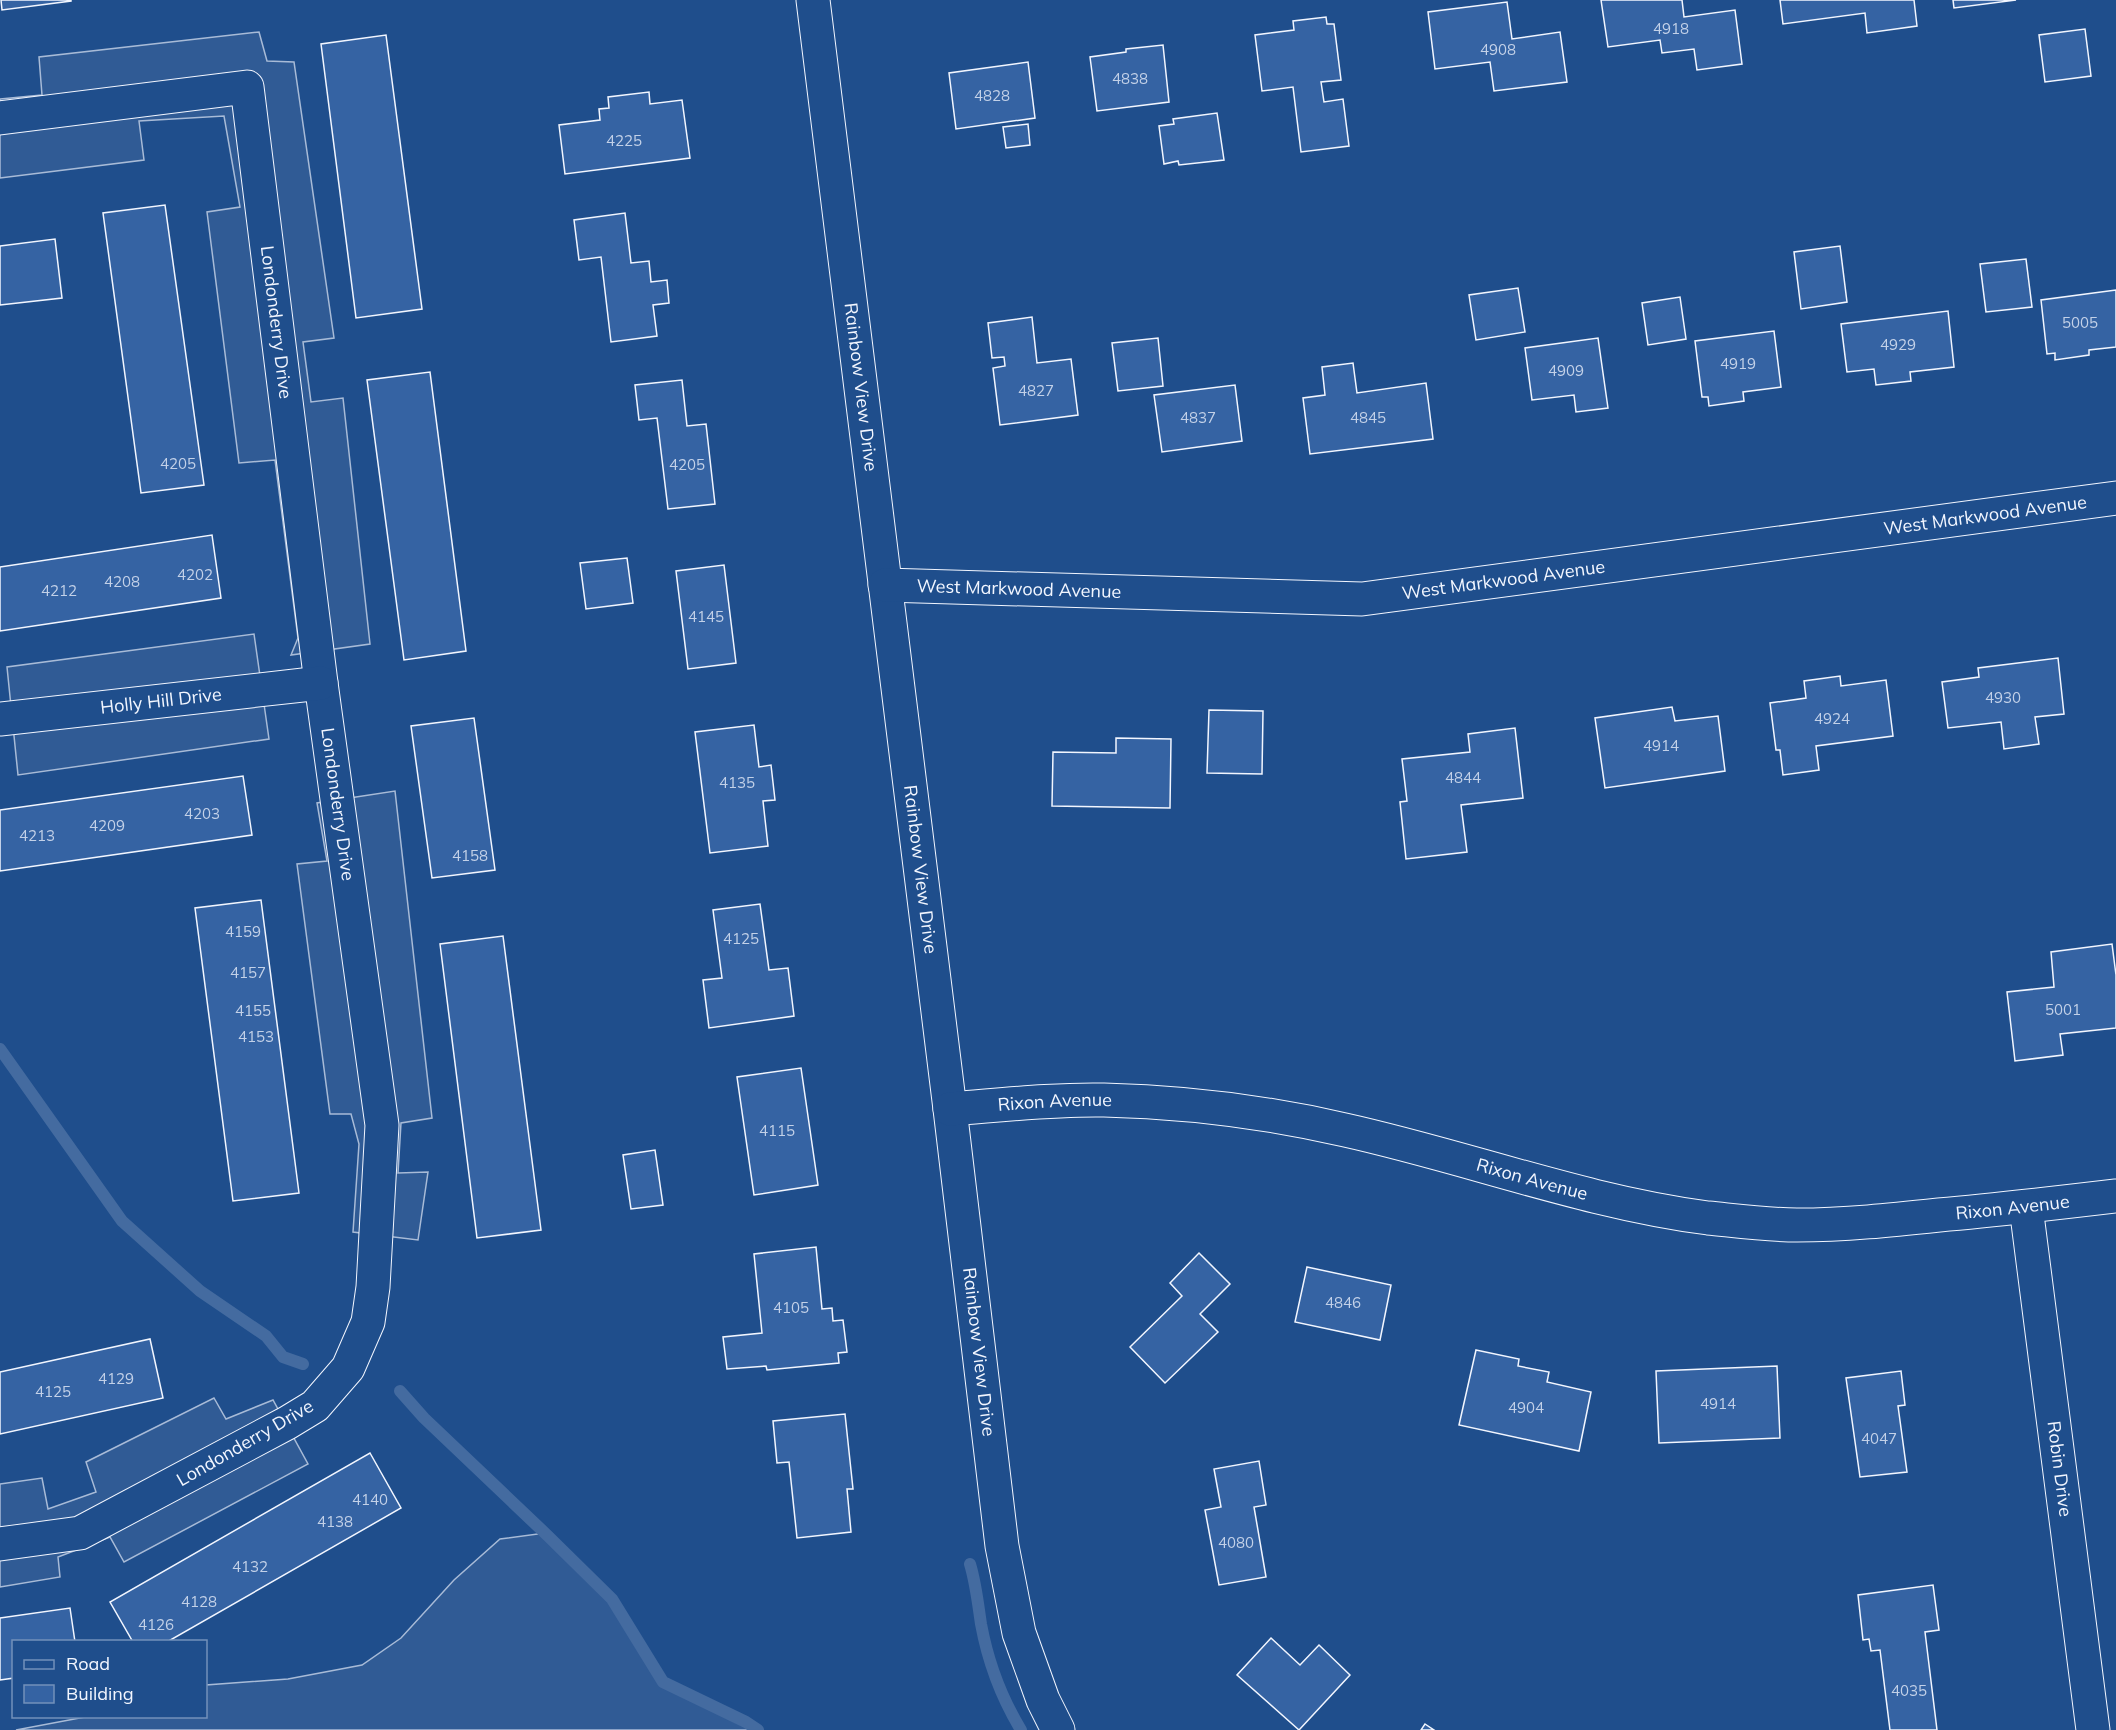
<svg xmlns="http://www.w3.org/2000/svg" width="2116" height="1730" viewBox="0 0 2116 1730" font-family="Mulish,sans-serif">
  <style>
    .built { fill: #305b95; stroke: #a8bbd7; stroke-width: 1.5 }
    .lines { fill: none; stroke-linecap: round; stroke-linejoin: round }
    .stream { stroke: #446ba0; stroke-width: 12 }
    .building { fill: #3563a3; stroke: #f2f6ff; stroke-width: 1.5 }
    .minor-casing { stroke: #f2f6ff; stroke-width: 35 }
    .minor { stroke: #1f4e8c; stroke-width: 33 }
    .labels { text-anchor: middle; stroke-width: 4.5; stroke-linejoin: round; paint-order: stroke }
    .number-label { font-size: 15px; fill: #c3d1e8 }
    .street-label { font-size: 18px; fill: #f2f6ff; stroke: #1f4e8c }
  </style>
  <rect width="100%" height="100%" fill="#1f4e8c"/>
  <g class="built">
    <polygon points="259,32 267,61 294,62 334,338 303,342 311,402 343,398 370,644 291,655 298,638 275,460 239,463 207,212 240,207 224,116 139,121 144,160 0,178 0,99 42,95 39,57"/>
    <polygon points="254,634 269,739 18,775 7,667"/>
    <polygon points="395,791 432,1118 401,1123 398,1173 428,1172 418,1240 353,1232 359,1144 351,1114 330,1114 297,864 327,861 317,803"/>
    <polygon points="214,1398 226,1419 273,1400 308,1464 124,1562 110,1537 58,1557 60,1577 0,1587 0,1484 42,1478 48,1509 96,1492 86,1462"/>
    <polygon points="545,1533 612,1599 663,1682 746,1722 758,1730 16,1730 85,1717 206,1716 206,1685 288,1679 362,1665 401,1638 454,1580 500,1539"/>
  </g>
  <g class="lines">
    <g class="stream">
      <polyline points="0,1049 122,1221 200,1291 266,1336 283,1357 303,1364"/>
      <polyline points="400,1391 424,1418 548,1536 612,1599 663,1682 746,1722 758,1730"/>
      <path d="M970 1564C976 1584 978 1604 981 1624 988 1662 1001 1697 1021 1730"/>
    </g>
  </g>
  <g class="building">
    <polygon points="1,0 71,0 71,1 2,10"/>
    <polygon points="1601,0 1682,0 1684,17 1735,10 1742,64 1697,70 1694,49 1662,53 1660,40 1608,47"/>
    <polygon points="1780,0 1914,0 1917,26 1867,33 1865,13 1783,24"/>
    <polygon points="1953,0 2016,0 1954,8"/>
    <polygon points="1507,2 1512,39 1560,32 1567,82 1494,91 1490,62 1435,69 1428,12"/>
    <polygon points="1326,17 1327,24 1334,24 1341,80 1321,82 1324,102 1343,99 1349,146 1301,152 1293,87 1262,91 1255,35 1294,30 1293,21"/>
    <polygon points="2085,29 2091,76 2045,82 2039,35"/>
    <polygon points="386,35 422,309 356,318 321,44"/>
    <polygon points="1163,45 1169,102 1097,111 1090,57 1126,52 1126,49"/>
    <polygon points="1028,62 1035,118 956,129 949,73"/>
    <polygon points="649,92 650,104 682,100 690,158 565,174 559,125 600,120 599,109 609,108 608,97"/>
    <polygon points="1217,113 1224,160 1179,165 1178,161 1164,164 1159,126 1174,124 1173,119"/>
    <polygon points="1028,124 1030,145 1006,148 1003,127"/>
    <polygon points="165,205 204,485 141,493 103,213"/>
    <polygon points="625,213 631,263 649,261 651,282 667,280 669,303 653,305 657,336 611,342 601,257 579,260 574,220"/>
    <polygon points="55,239 62,298 0,305 0,246"/>
    <polygon points="1840,246 1847,302 1801,309 1794,252"/>
    <polygon points="2026,259 2032,307 1986,312 1980,264"/>
    <polygon points="1518,288 1525,332 1476,340 1469,295"/>
    <polygon points="2116,290 2116,347 2089,350 2089,355 2055,360 2055,353 2047,354 2041,300"/>
    <polygon points="1680,297 1686,339 1648,345 1642,303"/>
    <polygon points="1948,311 1954,367 1910,372 1911,381 1876,385 1874,369 1847,372 1841,324"/>
    <polygon points="1032,317 1037,363 1071,359 1078,415 1000,425 993,368 1005,366 1004,357 992,358 988,323"/>
    <polygon points="1774,331 1781,387 1743,392 1744,401 1709,406 1708,397 1702,397 1695,341"/>
    <polygon points="1158,338 1163,386 1118,391 1112,343"/>
    <polygon points="1598,338 1608,408 1576,412 1574,395 1532,400 1525,348"/>
    <polygon points="1353,363 1357,393 1426,383 1433,439 1310,454 1303,398 1325,395 1322,367"/>
    <polygon points="430,372 466,651 404,660 367,380"/>
    <polygon points="682,380 687,426 706,424 715,504 668,509 657,418 639,420 635,385"/>
    <polygon points="1235,385 1242,441 1162,452 1154,395"/>
    <polygon points="212,535 221,598 0,631 0,567"/>
    <polygon points="627,558 633,603 586,609 580,563"/>
    <polygon points="724,565 736,663 688,669 676,571"/>
    <polygon points="2058,658 2064,714 2035,717 2039,744 2004,749 2001,722 1948,728 1942,682 1979,677 1978,668"/>
    <polygon points="1840,676 1841,686 1886,680 1893,736 1816,746 1819,770 1783,775 1780,750 1776,750 1770,703 1806,698 1804,681"/>
    <polygon points="1672,707 1675,721 1718,716 1725,771 1605,788 1595,718"/>
    <polygon points="1209,710 1263,711 1262,774 1207,773"/>
    <polygon points="474,718 495,870 432,878 411,726"/>
    <polygon points="754,725 759,767 771,765 775,800 763,801 768,846 710,853 695,732"/>
    <polygon points="1515,728 1523,798 1461,805 1467,852 1406,859 1400,802 1407,801 1402,759 1470,752 1468,734"/>
    <polygon points="1116,738 1171,739 1170,808 1052,806 1053,752 1116,753"/>
    <polygon points="243,776 252,835 0,871 0,810"/>
    <polygon points="261,900 299,1193 233,1201 195,908"/>
    <polygon points="760,904 769,970 788,968 794,1016 709,1028 703,980 722,978 713,910"/>
    <polygon points="503,936 541,1230 477,1238 440,944"/>
    <polygon points="2112,944 2116,975 2116,1028 2060,1034 2063,1055 2015,1061 2007,992 2054,987 2051,952"/>
    <polygon points="801,1068 818,1185 754,1195 737,1077"/>
    <polygon points="655,1150 663,1205 631,1209 623,1155"/>
    <polygon points="816,1247 822,1309 832,1308 833,1321 843,1320 847,1352 838,1353 839,1363 767,1370 766,1366 727,1369 723,1337 762,1333 754,1254"/>
    <polygon points="1199,1253 1230,1284 1200,1314 1218,1332 1165,1383 1130,1347 1182,1296 1170,1283"/>
    <polygon points="1307,1267 1391,1285 1380,1340 1295,1322"/>
    <polygon points="150,1339 163,1398 0,1434 0,1372"/>
    <polygon points="1476,1350 1519,1359 1518,1366 1549,1372 1547,1382 1591,1392 1579,1451 1459,1425"/>
    <polygon points="1777,1366 1780,1438 1659,1443 1656,1371"/>
    <polygon points="1901,1371 1905,1405 1898,1406 1907,1472 1860,1477 1846,1378"/>
    <polygon points="845,1414 853,1489 847,1489 851,1532 797,1538 789,1462 777,1463 773,1421"/>
    <polygon points="370,1453 401,1508 167,1642 133,1642 110,1602"/>
    <polygon points="1259,1461 1266,1505 1254,1507 1266,1577 1219,1585 1205,1510 1221,1507 1214,1469"/>
    <polygon points="1933,1585 1939,1630 1925,1632 1937,1730 1890,1730 1880,1650 1871,1651 1869,1639 1863,1640 1858,1595"/>
    <polygon points="70,1608 75,1642 14,1642 14,1678 0,1680 0,1618"/>
    <polygon points="1271,1638 1300,1665 1319,1645 1350,1675 1299,1730 1237,1675"/>
    <polygon points="1425,1724 1434,1730 1421,1730"/>
  </g>
  <g class="lines">
    <g class="minor-casing">
      <g id="minor">
        <path id="s1" d="M813 0 950 1109 1002 1546 1019 1633 1043 1700 1058 1730"/>
        <path id="s2" d="M0 118 247 87 321 683 382 1125 373 1287 368 1322 348 1368 315 1406 287 1423 80 1533 0 1544"/>
        <path id="s3" d="M885 585 1362 599 2116 498"/>
        <path id="s4" d="M0 719 321 683"/>
        <path id="s5" d="M950 1109C1002 1105 1053 1099 1104 1100 1185 1102 1267 1112 1345 1130 1467 1157 1585 1202 1708 1218 1738 1221 1768 1225 1797 1225 1845 1225 1892 1220 1939 1215 1998 1210 2057 1203 2116 1196"/>
        <path id="s6" d="M2026 1207 2093 1730"/>
      </g>
    </g>
    <use href="#minor" class="minor"/>
  </g>
  <g class="labels">
    <g class="number-label">
      <text x="1671" y="34">4918</text>
      <text x="1498" y="55">4908</text>
      <text x="1130" y="84">4838</text>
      <text x="992" y="101">4828</text>
      <text x="624" y="146">4225</text>
      <text x="2080" y="328">5005</text>
      <text x="1898" y="350">4929</text>
      <text x="1738" y="369">4919</text>
      <text x="1566" y="376">4909</text>
      <text x="1036" y="396">4827</text>
      <text x="1198" y="423">4837</text>
      <text x="1368" y="423">4845</text>
      <text x="178" y="469">4205</text>
      <text x="687" y="470">4205</text>
      <text x="195" y="580">4202</text>
      <text x="122" y="587">4208</text>
      <text x="59" y="596">4212</text>
      <text x="706" y="622">4145</text>
      <text x="2003" y="703">4930</text>
      <text x="1832" y="724">4924</text>
      <text x="1661" y="751">4914</text>
      <text x="1463" y="783">4844</text>
      <text x="737" y="788">4135</text>
      <text x="202" y="819">4203</text>
      <text x="107" y="831">4209</text>
      <text x="37" y="841">4213</text>
      <text x="470" y="861">4158</text>
      <text x="243" y="937">4159</text>
      <text x="741" y="944">4125</text>
      <text x="248" y="978">4157</text>
      <text x="2063" y="1015">5001</text>
      <text x="253" y="1016">4155</text>
      <text x="256" y="1042">4153</text>
      <text x="777" y="1136">4115</text>
      <text x="1343" y="1308">4846</text>
      <text x="791" y="1313">4105</text>
      <text x="116" y="1384">4129</text>
      <text x="53" y="1397">4125</text>
      <text x="1718" y="1409">4914</text>
      <text x="1526" y="1413">4904</text>
      <text x="1879" y="1444">4047</text>
      <text x="370" y="1505">4140</text>
      <text x="335" y="1527">4138</text>
      <text x="1236" y="1548">4080</text>
      <text x="250" y="1572">4132</text>
      <text x="199" y="1607">4128</text>
      <text x="156" y="1630">4126</text>
      <text x="1909" y="1696">4035</text>
    </g>
    <g class="street-label">
      <text dy="6" stroke="none"><textPath href="#s2" startOffset="486">Londonderry Drive</textPath></text>
      <text dy="6" stroke="none"><textPath href="#s1" startOffset="390">Rainbow View Drive</textPath></text>
      <text dy="6" stroke="none"><textPath href="#s3" startOffset="1106">West Markwood Avenue</textPath></text>
      <text dy="6" stroke="none"><textPath href="#s3" startOffset="620">West Markwood Avenue</textPath></text>
      <text dy="6" stroke="none"><textPath href="#s3" startOffset="134">West Markwood Avenue</textPath></text>
      <text dy="6" stroke="none"><textPath href="#s4" startOffset="162">Holly Hill Drive</textPath></text>
      <text dy="6" stroke="none"><textPath href="#s2" startOffset="972">Londonderry Drive</textPath></text>
      <text dy="6" stroke="none"><textPath href="#s1" startOffset="876">Rainbow View Drive</textPath></text>
      <text dy="6" stroke="none"><textPath href="#s5" startOffset="105">Rixon Avenue</textPath></text>
      <text dy="6" stroke="none"><textPath href="#s5" startOffset="591">Rixon Avenue</textPath></text>
      <text dy="6" stroke="none"><textPath href="#s5" startOffset="1077">Rixon Avenue</textPath></text>
      <text dy="6" stroke="none"><textPath href="#s1" startOffset="1362">Rainbow View Drive</textPath></text>
      <text transform="translate(245 1443) rotate(-30)" y="6">Londonderry Drive</text>
      <text dy="6" stroke="none"><textPath href="#s6" startOffset="264">Robin Drive</textPath></text>
    </g>
  </g>
  <rect x="12" y="1640" width="195" height="78" fill="#1f4e8c" stroke="#7391ba" stroke-width="1.5"/>
  <rect x="24" y="1660" width="30" height="9" fill="#1f4e8c" stroke="#7391ba" stroke-width="1.5"/>
  <text x="66" y="1670" font-size="18" fill="#f2f6ff">Road</text>
  <rect x="24" y="1685" width="30" height="18" fill="#3563a3" stroke="#7391ba" stroke-width="1.5"/>
  <text x="66" y="1700" font-size="18" fill="#f2f6ff">Building</text>
</svg>
